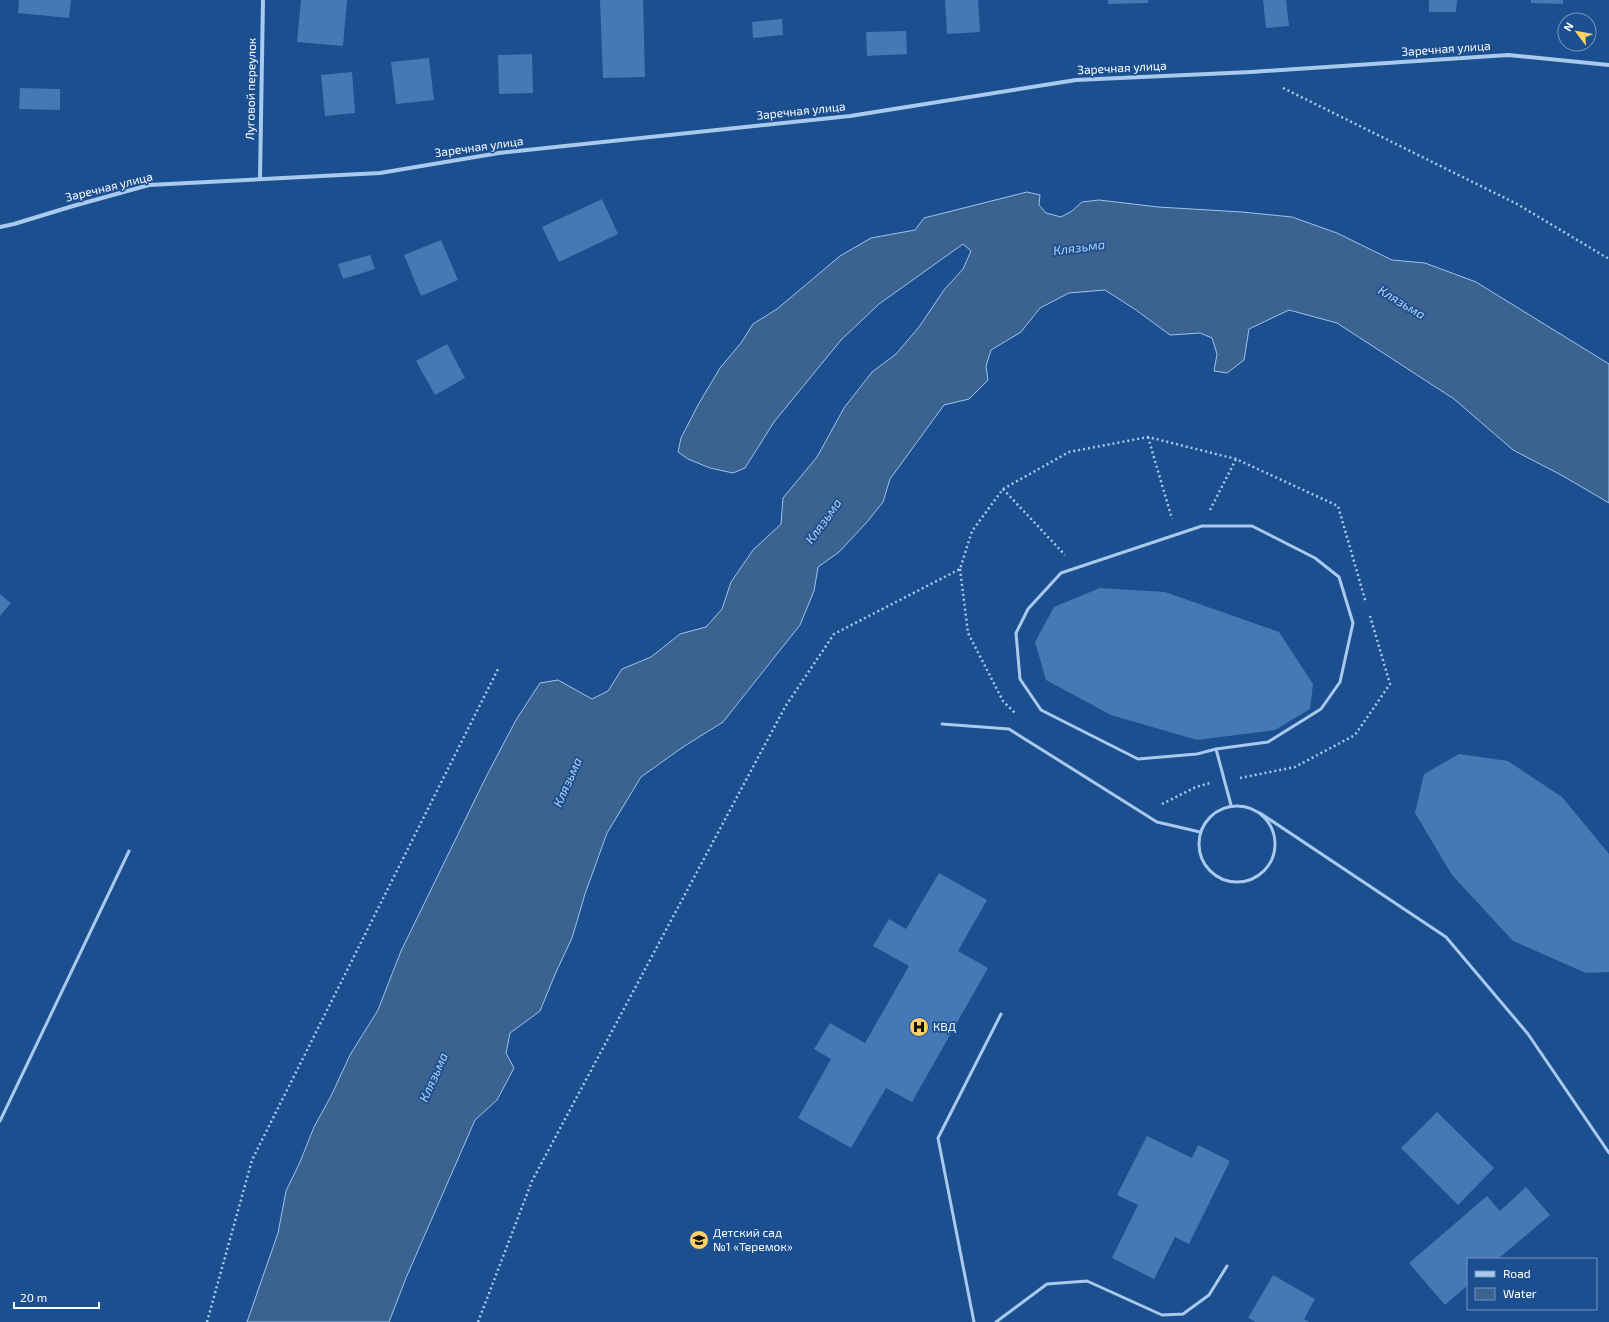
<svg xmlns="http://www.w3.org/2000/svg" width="1609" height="1322" viewBox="0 0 1609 1322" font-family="'Exo 2',sans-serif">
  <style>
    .water { fill: #3c6290; stroke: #9cc4f0 }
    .building { fill: #4478b7 }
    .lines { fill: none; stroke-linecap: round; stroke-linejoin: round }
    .path { stroke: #a9c9ee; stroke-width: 2.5; stroke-dasharray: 2 3; stroke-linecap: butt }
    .service { stroke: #a9c9ee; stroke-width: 3 }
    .minor { stroke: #a9c9ee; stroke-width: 4 }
    .labels { text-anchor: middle; stroke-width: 3.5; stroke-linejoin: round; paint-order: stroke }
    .street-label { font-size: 12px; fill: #fff; stroke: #1b4f8f }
    .poi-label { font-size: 12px; fill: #fff; stroke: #1b4f8f; text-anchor: start }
    .water-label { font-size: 13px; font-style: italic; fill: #b5d3f5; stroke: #1b4f8f }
  </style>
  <rect width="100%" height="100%" fill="#1b4f8f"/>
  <polygon class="water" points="1027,192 1040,195 1039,205 1046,213 1061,217 1072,211 1082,202 1099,200 1158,207 1242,212 1292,217 1337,233 1392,260 1425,263 1476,282 1609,364 1609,503 1563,476 1513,450 1454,399 1337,323 1289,310 1249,329 1244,360 1227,373 1214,371 1217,354 1212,338 1200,333 1170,335 1136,310 1105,290 1069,293 1040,308 1021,332 991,350 986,366 988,380 969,399 944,405 890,479 883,502 867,522 839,552 818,567 814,591 800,625 723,722 683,747 641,777 607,833 585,894 572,938 556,972 540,1011 510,1033 506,1053 514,1068 497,1100 475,1120 406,1278 389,1322 247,1322 278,1233 286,1191 300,1162 314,1127 331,1096 350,1055 378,1010 401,951 487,775 516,720 540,683 558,680 592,699 608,691 622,669 651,657 680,634 706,627 722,609 731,582 753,550 781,524 783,498 817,457 844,408 872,372 896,354 919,327 944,290 963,269 971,251 963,244 879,304 841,340 774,422 745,468 733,473 710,468 688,459 678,452 681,438 698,405 720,368 741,343 753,324 777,309 840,256 871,238 915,230 924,218"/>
  <g class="building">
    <polygon points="19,0 71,0 69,18 18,13"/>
    <polygon points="301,0 347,0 343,46 297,42"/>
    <polygon points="600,0 643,0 645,77 603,78"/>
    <polygon points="945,0 978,0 980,32 947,34"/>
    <polygon points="1108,0 1148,0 1148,3 1108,4"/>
    <polygon points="1263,0 1286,0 1289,26 1266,28"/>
    <polygon points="1429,0 1457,0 1456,12 1429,12"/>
    <polygon points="1531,0 1563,0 1563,4 1531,3"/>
    <polygon points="782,19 783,35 753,38 752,22"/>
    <polygon points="906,31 907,54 867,56 866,32"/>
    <polygon points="532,54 533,93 499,94 498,55"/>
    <polygon points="429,58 434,100 396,104 391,62"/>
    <polygon points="352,72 355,113 325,116 321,75"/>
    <polygon points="20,88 60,89 60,110 19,109"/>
    <polygon points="602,199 618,234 559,262 542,227"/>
    <polygon points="441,240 458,280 421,296 404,255"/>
    <polygon points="370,255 375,269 343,279 338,264"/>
    <polygon points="447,344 465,378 435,395 416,361"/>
    <polygon points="1100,588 1165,592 1279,632 1313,684 1310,709 1275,730 1197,740 1111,715 1046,680 1035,642 1054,607"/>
    <polygon points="0,594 11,603 0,616"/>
    <polygon points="1459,754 1508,761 1562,797 1609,854 1609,972 1586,973 1513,941 1452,875 1415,813 1424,774"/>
    <polygon points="939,873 987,900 958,951 988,968 912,1102 886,1088 851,1148 798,1118 831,1059 814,1049 830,1023 865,1043 909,966 873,946 889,919 906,929"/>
    <polygon points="1437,1112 1494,1168 1458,1205 1401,1148"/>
    <polygon points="1147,1136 1192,1158 1198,1145 1230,1161 1189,1244 1175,1237 1154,1279 1112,1258 1138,1205 1117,1195"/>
    <polygon points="1526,1187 1550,1215 1498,1259 1468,1259 1468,1285 1445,1305 1409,1263 1487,1196 1500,1211"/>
    <polygon points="1273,1275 1315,1299 1304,1319 1310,1322 1256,1322 1248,1318"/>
  </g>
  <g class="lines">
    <g class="path">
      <polyline points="1283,88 1517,204 1609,259"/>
      <polyline points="1148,437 1172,519"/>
      <polyline points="1003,489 1065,555"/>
      <polyline points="1210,510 1236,459"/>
      <polyline points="960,569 968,633 1003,701 1015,713"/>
      <polyline points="1240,778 1295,767 1355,735 1390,684 1370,616"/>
      <polyline points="1162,804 1196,787 1210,783"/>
      <polyline points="207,1322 252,1160 499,667"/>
      <polyline points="478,1322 532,1181 785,707 834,634 960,569 972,531 1003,489 1069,452 1148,437 1236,459 1338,506 1366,603"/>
    </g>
    <g class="service">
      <polygon points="1202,526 1252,526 1315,558 1339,577 1353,623 1340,682 1321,709 1268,742 1216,749 1197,754 1138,759 1041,710 1020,679 1016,633 1028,609 1061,573"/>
      <polyline points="942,724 1009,729 1157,822 1200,832"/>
      <polyline points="1216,749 1231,805"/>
      <circle cx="1237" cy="844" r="38"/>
      <polyline points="1260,813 1446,937 1528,1034 1609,1153"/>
      <polyline points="0,1121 129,851"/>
      <polyline points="974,1322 938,1138 1001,1014"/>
      <polyline points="996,1322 1047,1284 1087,1281 1162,1315 1183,1314 1209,1295 1227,1266"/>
    </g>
    <g class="minor">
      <polyline points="260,178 263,0"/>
      <polyline points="0,227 14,224 73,206 149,185 380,173 499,153 850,116 1076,80 1251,72 1508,55 1609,65"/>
    </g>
  </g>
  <defs>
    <g id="hospital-disc" transform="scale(1)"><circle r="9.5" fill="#ffd166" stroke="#1b4f8f"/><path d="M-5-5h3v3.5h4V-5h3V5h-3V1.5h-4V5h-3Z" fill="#111"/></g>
    <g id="school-disc" transform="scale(1)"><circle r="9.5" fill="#ffd166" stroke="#1b4f8f"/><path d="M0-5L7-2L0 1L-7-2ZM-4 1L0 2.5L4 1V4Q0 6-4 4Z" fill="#111"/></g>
  </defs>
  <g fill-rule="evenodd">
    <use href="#hospital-disc" x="919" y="1027"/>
    <use href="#school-disc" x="699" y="1240"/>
  </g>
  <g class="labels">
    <g class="street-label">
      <text transform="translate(1446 49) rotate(-4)" y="4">Заречная улица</text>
      <text transform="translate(1122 68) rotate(-3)" y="4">Заречная улица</text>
      <text transform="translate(251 89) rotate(-89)" y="4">Луговой переулок</text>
      <text transform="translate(801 111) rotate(-6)" y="4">Заречная улица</text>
      <text transform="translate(479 147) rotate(-8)" y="4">Заречная улица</text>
      <text transform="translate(109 187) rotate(-14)" y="4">Заречная улица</text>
    </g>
    <g class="poi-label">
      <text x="933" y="1031">КВД</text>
      <text x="713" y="1237">Детский сад<tspan x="713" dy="14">№1 «Теремок»</tspan></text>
    </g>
    <g class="water-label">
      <text transform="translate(1079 247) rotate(-7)" y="5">Клязьма</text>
      <text transform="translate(1402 302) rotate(31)" y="5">Клязьма</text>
      <text transform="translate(823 521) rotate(-54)" y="5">Клязьма</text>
      <text transform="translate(567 782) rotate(-66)" y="5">Клязьма</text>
      <text transform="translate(433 1077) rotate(-66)" y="5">Клязьма</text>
    </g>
  </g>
  <rect x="1467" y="1258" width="130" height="52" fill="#1b4f8f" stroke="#7695bc"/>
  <rect x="1475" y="1271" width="20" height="6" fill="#a9c9ee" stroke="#7695bc"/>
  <text x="1503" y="1278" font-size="12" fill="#ffffff">Road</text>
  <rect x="1475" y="1288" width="20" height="12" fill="#3c6290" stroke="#7695bc"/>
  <text x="1503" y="1298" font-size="12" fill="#ffffff">Water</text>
  <g transform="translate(1577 32) rotate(302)"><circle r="19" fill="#1b4f8f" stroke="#7695bc"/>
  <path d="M0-3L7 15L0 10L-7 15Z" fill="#ffd166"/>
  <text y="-6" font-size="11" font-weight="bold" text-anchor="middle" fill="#ffffff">N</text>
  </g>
  <path d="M14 1302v6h85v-6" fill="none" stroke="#ffffff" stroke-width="2"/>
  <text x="20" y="1302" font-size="12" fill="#ffffff" stroke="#1b4f8f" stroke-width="3" paint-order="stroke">20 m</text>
</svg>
